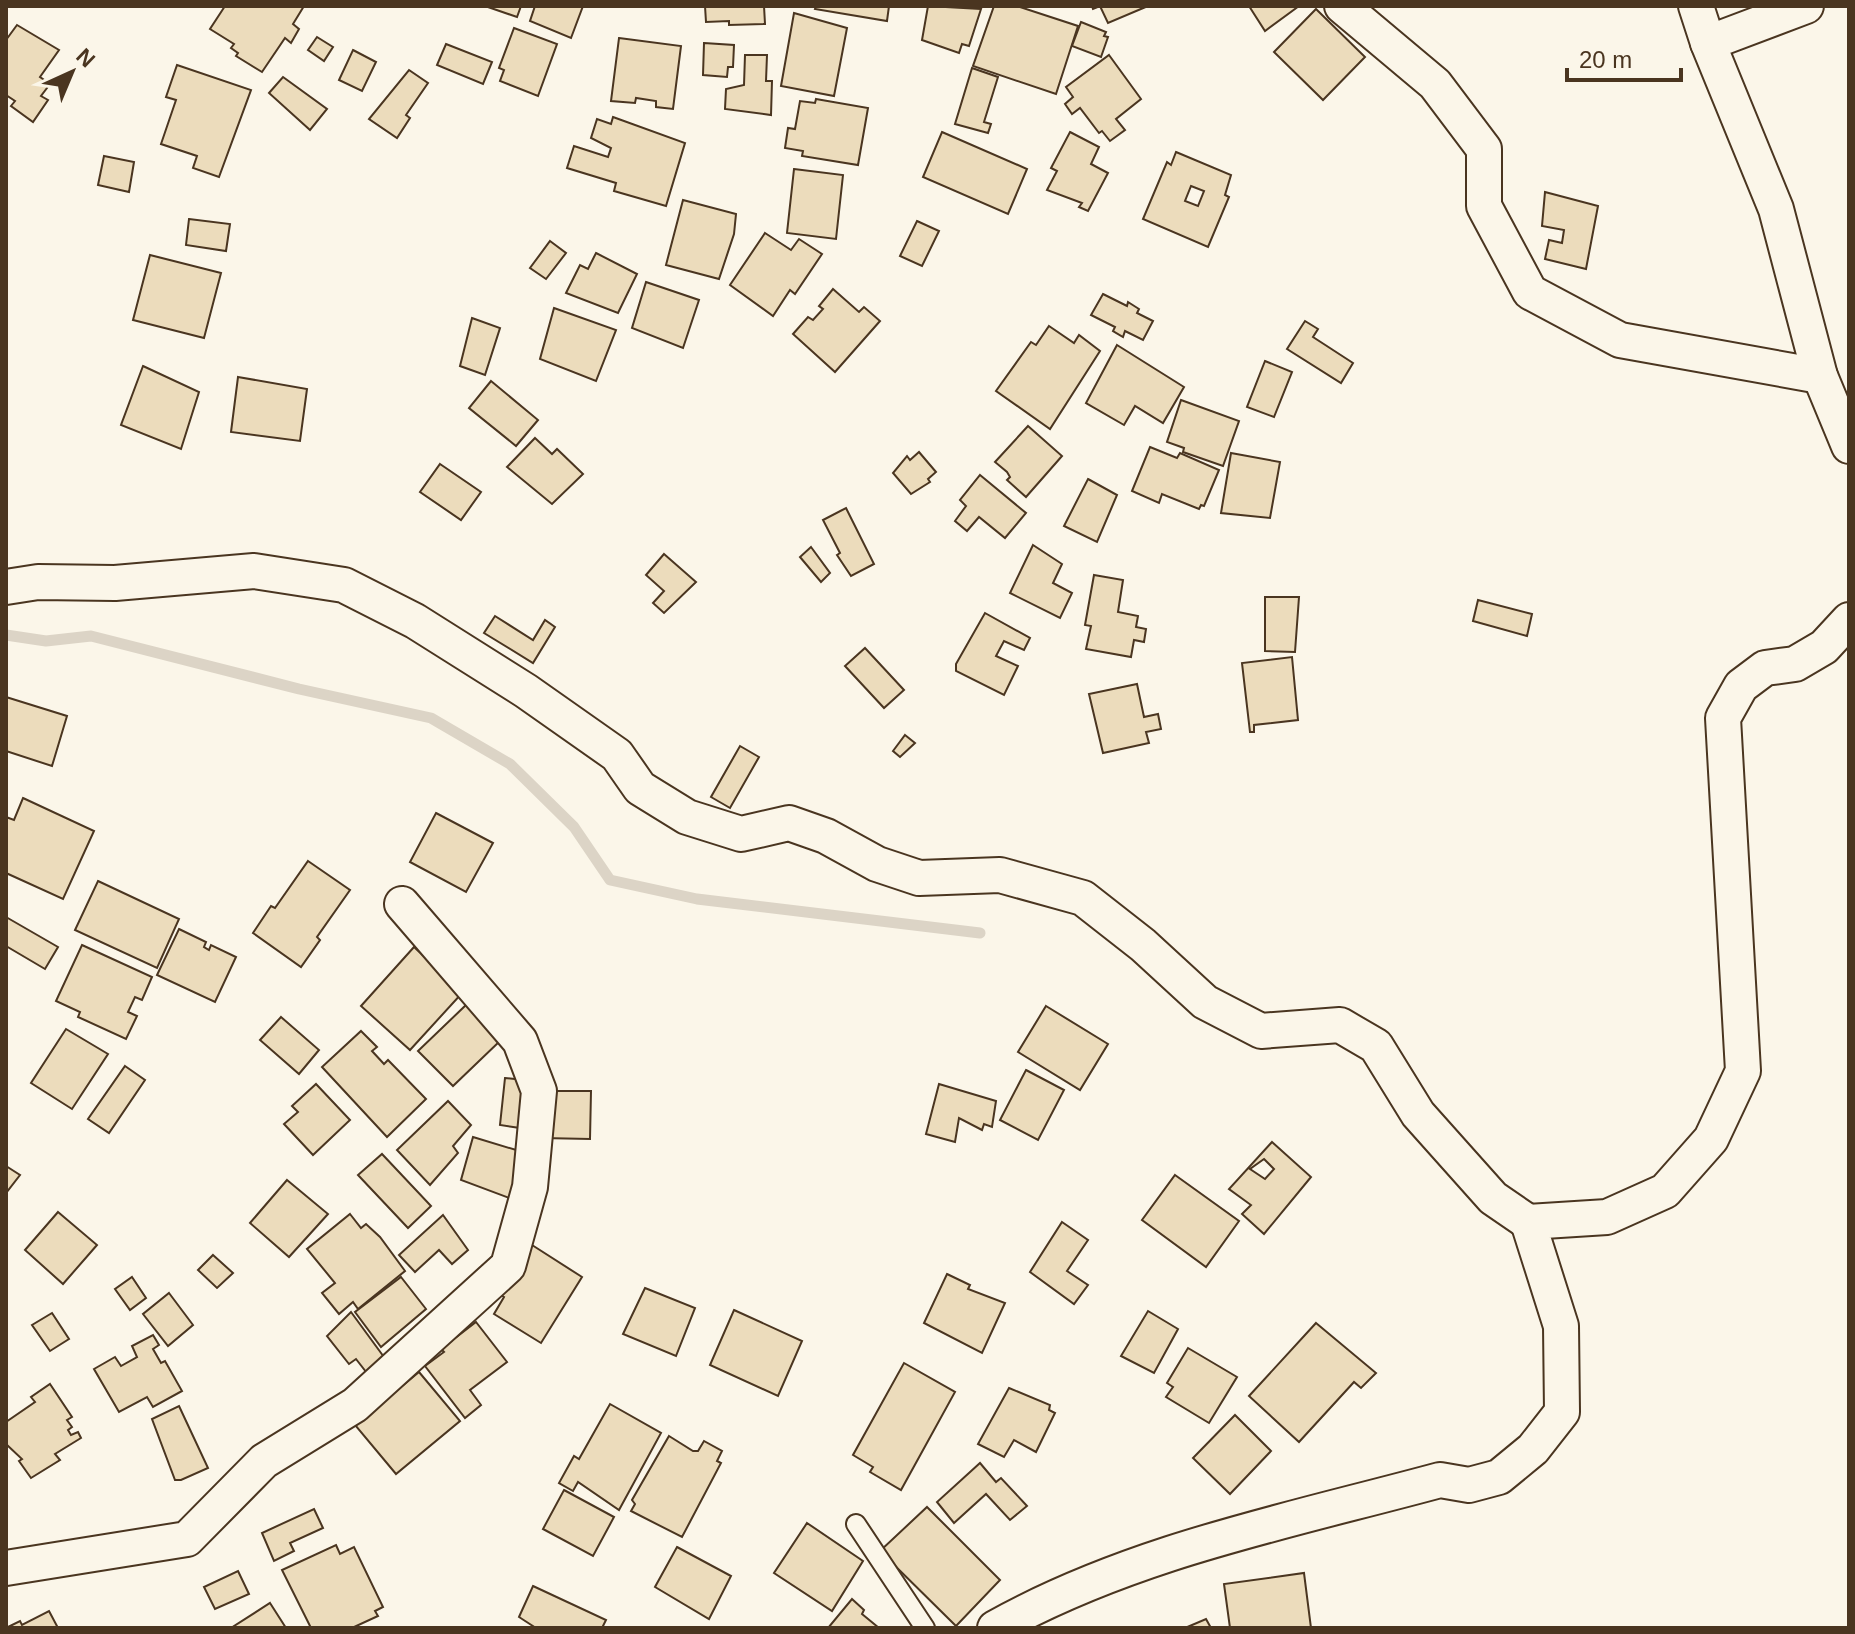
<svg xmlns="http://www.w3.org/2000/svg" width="1855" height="1634" viewBox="0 0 1855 1634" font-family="Arial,sans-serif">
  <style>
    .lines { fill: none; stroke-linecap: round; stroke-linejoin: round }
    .stream { stroke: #dcd4c6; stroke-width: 11 }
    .building { fill: #ecdcbc; stroke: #4a3520; stroke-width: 2; fill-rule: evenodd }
    .lane-casing { stroke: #4a3520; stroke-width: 22 }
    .street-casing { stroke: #4a3520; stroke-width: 38 }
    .lane { stroke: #fbf6e9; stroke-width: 18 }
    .street { stroke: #fbf6e9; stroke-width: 34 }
  </style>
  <rect width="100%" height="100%" fill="#fbf6e9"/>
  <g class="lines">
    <polyline class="stream" points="6,635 46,641 91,636 299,689 431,718 510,764 574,827 610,880 697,899 980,933"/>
  </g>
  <g class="building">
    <polygon points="225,6 231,7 304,6 293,24 299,29 291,43 285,38 262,72 236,56 238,53 231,48 234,44 210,29"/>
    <polygon points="485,6 521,6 517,17"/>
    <polygon points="535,6 583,6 571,38 530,21"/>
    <polygon points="705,6 764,6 765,24 729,25 729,21 706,22"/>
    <polygon points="816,6 889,6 887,21 815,9"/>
    <polygon points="928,6 981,9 969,46 962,44 959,53 922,40"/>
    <polygon points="994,6 1017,6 1078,26 1056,94 973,66"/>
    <polygon points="1092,6 1148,6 1108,23 1100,6 1093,9"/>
    <polygon points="1249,6 1299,6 1265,31"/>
    <polygon points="1316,9 1365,57 1323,100 1274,52"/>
    <polygon points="794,13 847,28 834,96 781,86"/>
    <polygon points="1081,22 1106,32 1104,36 1108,37 1101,57 1072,46"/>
    <polygon points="17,25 59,50 40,77 50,84 41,96 48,100 33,122 11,106 15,101 6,95 6,40"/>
    <polygon points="514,28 557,44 538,96 500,81 504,70 499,68"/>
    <polygon points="317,37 333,47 324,61 308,50"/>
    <polygon points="619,38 681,46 673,109 656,107 656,101 636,98 635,103 611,101"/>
    <polygon points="704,43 734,45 733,67 728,67 727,77 703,75"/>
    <polygon points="446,44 492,62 483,84 437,65"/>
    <polygon points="353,50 376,62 362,91 339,80"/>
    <polygon points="745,55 767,55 766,81 772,81 771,115 725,109 726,89 744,85"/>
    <polygon points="1109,55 1141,99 1116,119 1125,130 1110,141 1102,131 1099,133 1080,108 1072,114 1065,104 1073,97 1066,87"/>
    <polygon points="177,65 251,90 219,177 193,168 197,156 161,144 176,100 166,97"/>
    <polygon points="972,68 998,77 984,122 991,124 988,133 955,124"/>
    <polygon points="409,70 428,83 406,115 410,118 397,138 369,119"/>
    <polygon points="283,77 327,109 310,130 269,93"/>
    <polygon points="816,99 868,108 858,165 802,156 803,151 785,148 788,128 795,129 800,101 815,103"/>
    <polygon points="613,117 685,143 666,206 614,191 616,183 567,168 574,146 608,157 611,148 591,138 597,119 611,124"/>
    <polygon points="942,132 1027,169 1008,214 923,177"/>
    <polygon points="1070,132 1099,147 1091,164 1108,173 1088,211 1079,207 1082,203 1047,190 1057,171 1051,168"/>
    <path d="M1176 152 1231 175 1225 195 1229 197 1208 247 1143 219 1167 162 1171 165ZM1191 186 1204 191 1198 206 1185 201Z"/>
    <polygon points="104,156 134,162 129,192 98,185"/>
    <polygon points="794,169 843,175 836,239 787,233"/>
    <polygon points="1545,192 1598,206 1586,269 1545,259 1549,240 1562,243 1564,230 1542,226"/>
    <polygon points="683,200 736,214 734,234 719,279 666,265"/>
    <polygon points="189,219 230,224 226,251 186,245"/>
    <polygon points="917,221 939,231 922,266 900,256"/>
    <polygon points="765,233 791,250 799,239 822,254 795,294 790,290 773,316 730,285"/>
    <polygon points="550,241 566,253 546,279 530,268"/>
    <polygon points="596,253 637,274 618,313 566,293 580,265 588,269"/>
    <polygon points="150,255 221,273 204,338 133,320"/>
    <polygon points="646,282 699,300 683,348 632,328"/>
    <polygon points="833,289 859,312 864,307 880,321 835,372 793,334 808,317 813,320 823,309 819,306"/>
    <polygon points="1103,294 1127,306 1128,302 1139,309 1137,313 1153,321 1143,340 1125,331 1123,337 1113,331 1115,327 1091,315"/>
    <polygon points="554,308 616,330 596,381 540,359"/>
    <polygon points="472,318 500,328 485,375 460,366"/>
    <polygon points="1305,321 1318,329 1313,337 1353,363 1341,383 1287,349"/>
    <polygon points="1049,326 1074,343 1079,335 1100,351 1050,429 996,391 1031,342 1036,345"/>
    <polygon points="1117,345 1184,387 1163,423 1135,406 1124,425 1086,403"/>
    <polygon points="1265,361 1292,372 1274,417 1247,407"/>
    <polygon points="143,366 199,392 181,449 121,425"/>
    <polygon points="238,377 307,389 300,441 231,432"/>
    <polygon points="491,381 538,420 516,446 469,408"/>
    <polygon points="1181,400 1239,421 1223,466 1183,452 1184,448 1167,442"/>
    <polygon points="1028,426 1062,456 1026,497 1007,480 1010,477 1007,472 995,462"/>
    <polygon points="535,438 552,454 557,449 583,474 552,504 507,467"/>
    <polygon points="1150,447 1177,458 1180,453 1219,470 1204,506 1201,505 1199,509 1162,494 1159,503 1132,491"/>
    <polygon points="919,452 936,472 928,479 930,482 911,494 893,473 907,456 910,460"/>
    <polygon points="1231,453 1280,462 1270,518 1221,513"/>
    <polygon points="440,464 481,492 461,520 420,492"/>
    <polygon points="980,475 1026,513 1005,538 979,517 967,531 955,521 966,506 960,500"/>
    <polygon points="1088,479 1117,495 1097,542 1064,526"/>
    <polygon points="846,508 874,564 851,576 837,555 840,553 823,520"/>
    <polygon points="1033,545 1062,564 1053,583 1072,593 1060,618 1010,593"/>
    <polygon points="811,547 830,573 821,582 800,557"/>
    <polygon points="664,554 696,582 664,613 653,603 664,591 646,575"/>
    <polygon points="1094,575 1123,580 1118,612 1138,616 1136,627 1146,629 1144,642 1134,640 1131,657 1086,649 1091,626 1085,625"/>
    <polygon points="1265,597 1299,597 1295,652 1265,651"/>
    <polygon points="1478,600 1532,614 1527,636 1473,621"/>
    <polygon points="985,613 1030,638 1024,650 1004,641 996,656 1018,666 1004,695 956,671 956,664"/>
    <polygon points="495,616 533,640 545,620 555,627 533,663 484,633"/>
    <polygon points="865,648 904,690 884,708 845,666"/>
    <polygon points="1292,657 1298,720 1254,725 1254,732 1250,732 1242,663"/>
    <polygon points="1137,684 1144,717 1158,714 1161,729 1146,732 1149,743 1103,753 1089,694"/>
    <polygon points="6,697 67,716 52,766 6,751"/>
    <polygon points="905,735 915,743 900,757 893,751"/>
    <polygon points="740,746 759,757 730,808 711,797"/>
    <polygon points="23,798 94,831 63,899 6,873 6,817 14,820"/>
    <polygon points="436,813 493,843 466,892 410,862"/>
    <polygon points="308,861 350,890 317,937 320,940 301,967 253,933 271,906 275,908"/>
    <polygon points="98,881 179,919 157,968 75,930"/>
    <polygon points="6,917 58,947 45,969 6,946"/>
    <polygon points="179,929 206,942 204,947 209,950 211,945 236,957 215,1002 157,975"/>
    <polygon points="82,945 152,977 142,1000 135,997 128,1012 137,1016 126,1039 78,1017 80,1012 56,1001"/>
    <polygon points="414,947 463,992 410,1050 361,1006"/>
    <polygon points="466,1005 501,1040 453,1086 418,1051"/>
    <polygon points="1046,1006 1108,1044 1080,1090 1018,1052"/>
    <polygon points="281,1017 319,1050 299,1074 260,1040"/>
    <polygon points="66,1029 108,1054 72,1109 31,1083"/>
    <polygon points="361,1031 377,1047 372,1051 384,1064 388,1060 426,1099 387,1137 322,1067"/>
    <polygon points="125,1066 145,1080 109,1133 88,1119"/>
    <polygon points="1026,1070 1064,1090 1038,1140 1000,1120"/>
    <polygon points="505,1078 533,1081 527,1129 500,1125"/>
    <polygon points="316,1084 350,1120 313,1155 284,1124 298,1112 292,1106"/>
    <polygon points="939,1084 996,1101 992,1127 984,1124 982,1130 959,1118 955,1142 926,1134"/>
    <polygon points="542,1091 591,1091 590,1139 542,1138"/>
    <polygon points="448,1101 471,1125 453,1146 458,1153 430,1185 397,1150"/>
    <polygon points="473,1137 526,1153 512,1199 461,1180"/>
    <path d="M1272 1142 1311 1177 1264 1234 1242 1214 1251 1205 1229 1189ZM1264 1159 1274 1169 1265 1179 1250 1169Z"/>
    <polygon points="382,1154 431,1206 408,1228 358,1175"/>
    <polygon points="6,1166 20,1175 6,1193"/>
    <polygon points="1175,1175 1239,1221 1206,1267 1142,1220"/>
    <polygon points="287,1180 328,1214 289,1257 250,1223"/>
    <polygon points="58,1212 97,1245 63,1284 25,1250"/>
    <polygon points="350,1214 361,1228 366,1224 380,1237 405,1271 358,1309 353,1302 339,1314 322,1293 335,1283 307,1249"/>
    <polygon points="443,1215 468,1250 452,1264 439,1250 415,1272 399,1255"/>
    <polygon points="1062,1222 1088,1240 1067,1271 1088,1285 1074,1304 1030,1272"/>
    <polygon points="532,1245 582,1277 541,1343 494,1314 504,1297 501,1295"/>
    <polygon points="213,1255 233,1273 217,1288 198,1270"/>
    <polygon points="947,1274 970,1285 968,1289 1005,1303 982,1353 924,1323"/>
    <polygon points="132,1277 146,1298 130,1310 115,1289"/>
    <polygon points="401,1277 426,1309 381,1347 355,1312"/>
    <polygon points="645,1288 695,1308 676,1356 623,1334"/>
    <polygon points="169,1293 193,1325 168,1346 143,1314"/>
    <polygon points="734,1310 802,1341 778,1396 710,1365"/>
    <polygon points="1148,1311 1178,1329 1154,1373 1121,1356"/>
    <polygon points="351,1312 392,1368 374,1382 356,1359 349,1364 327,1336"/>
    <polygon points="52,1313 69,1339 50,1351 32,1325"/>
    <polygon points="476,1322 507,1362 470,1390 481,1405 465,1418 425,1366 444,1352 441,1349"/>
    <polygon points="1316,1323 1376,1373 1361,1388 1354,1382 1299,1442 1249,1396"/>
    <polygon points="153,1335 159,1345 153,1349 161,1363 165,1361 182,1391 153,1407 147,1397 119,1412 94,1369 115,1357 121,1366 137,1357 132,1346"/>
    <polygon points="1188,1348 1237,1377 1209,1423 1166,1397 1173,1387 1167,1383"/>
    <polygon points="904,1363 955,1392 901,1490 870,1472 873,1467 853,1455"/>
    <polygon points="419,1372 460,1421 396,1474 355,1425"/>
    <polygon points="50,1384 72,1417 67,1420 72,1427 68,1430 71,1435 78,1432 81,1438 55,1454 60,1460 31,1478 19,1461 22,1459 6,1444 6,1422 35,1402 31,1397"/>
    <polygon points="1009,1388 1050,1405 1049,1410 1055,1413 1036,1452 1014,1440 1004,1457 978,1444"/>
    <polygon points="610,1404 661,1433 619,1510 578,1482 573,1491 559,1483 574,1456 579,1459"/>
    <polygon points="179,1406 208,1468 181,1480 175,1480 152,1419"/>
    <polygon points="1235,1415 1271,1451 1230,1494 1193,1458"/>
    <polygon points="669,1436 693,1451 698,1451 704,1441 722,1451 717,1461 721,1463 682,1537 631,1511 635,1504 632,1500"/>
    <polygon points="980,1463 996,1482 1001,1478 1027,1506 1010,1520 986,1494 954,1523 937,1502"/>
    <polygon points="564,1490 614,1517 593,1556 543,1529"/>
    <polygon points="927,1507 1000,1580 956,1626 880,1551"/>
    <polygon points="314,1509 323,1528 290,1543 294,1551 274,1561 262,1533"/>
    <polygon points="807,1523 863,1561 832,1611 774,1573"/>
    <polygon points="336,1545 340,1554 354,1547 383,1607 375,1611 378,1616 352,1628 311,1628 282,1570"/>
    <polygon points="677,1547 731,1576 709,1619 655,1587"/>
    <polygon points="238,1571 249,1594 215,1609 204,1587"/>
    <polygon points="1304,1573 1311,1628 1230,1628 1224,1584"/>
    <polygon points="533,1586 606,1620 602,1628 536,1628 519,1617"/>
    <polygon points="852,1599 864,1610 862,1614 879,1628 828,1628"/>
    <polygon points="270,1603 286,1628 231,1628"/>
    <polygon points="49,1611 58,1628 6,1628 20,1621 22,1625"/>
    <polygon points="1206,1619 1211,1628 1185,1628"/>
  </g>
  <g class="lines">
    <g class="lane-casing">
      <polyline id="lane" points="856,1524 925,1628"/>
    </g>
    <g class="street-casing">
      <g id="street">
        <polyline points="1342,6 1435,84 1484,149 1484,206 1530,292 1620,340 1820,376"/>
        <polyline points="1696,6 1708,43"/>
        <polyline points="1806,6 1708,43 1776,209 1820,376 1849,446"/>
        <polyline points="6,587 38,582 115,583 254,571 344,585 415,621 526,691 617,755 640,788 687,817 741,834 789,823 826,836 877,864 919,878 1000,875 1083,898 1143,945 1205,1002 1261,1031 1340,1025 1376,1046 1418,1114 1493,1198 1528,1222"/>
        <polyline points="6,1568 187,1539 264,1461 355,1405 508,1266 530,1187 539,1091 520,1041 402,904"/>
        <path d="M995 1628C1133 1551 1289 1521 1440 1480L1469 1485 1499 1477 1533 1449 1562 1412 1561 1326 1528 1222 1607 1217 1665 1191 1711 1139 1743 1071 1723 718 1741 686 1765 668 1795 664 1824 647 1849 620"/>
      </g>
    </g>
    <use href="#lane" class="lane"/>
    <use href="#street" class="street"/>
  </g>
  <rect width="1855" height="1634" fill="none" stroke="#4a3520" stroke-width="16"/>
  <g transform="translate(72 72) rotate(44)" stroke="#fbf6e9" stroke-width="6" paint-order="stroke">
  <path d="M0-6L14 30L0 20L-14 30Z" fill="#4a3520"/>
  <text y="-12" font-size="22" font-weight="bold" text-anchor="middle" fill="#4a3520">N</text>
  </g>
  <path d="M1567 68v12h114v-12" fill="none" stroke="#4a3520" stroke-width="4"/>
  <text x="1579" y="68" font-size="24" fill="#4a3520" stroke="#fbf6e9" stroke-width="6" paint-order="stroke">20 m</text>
</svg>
